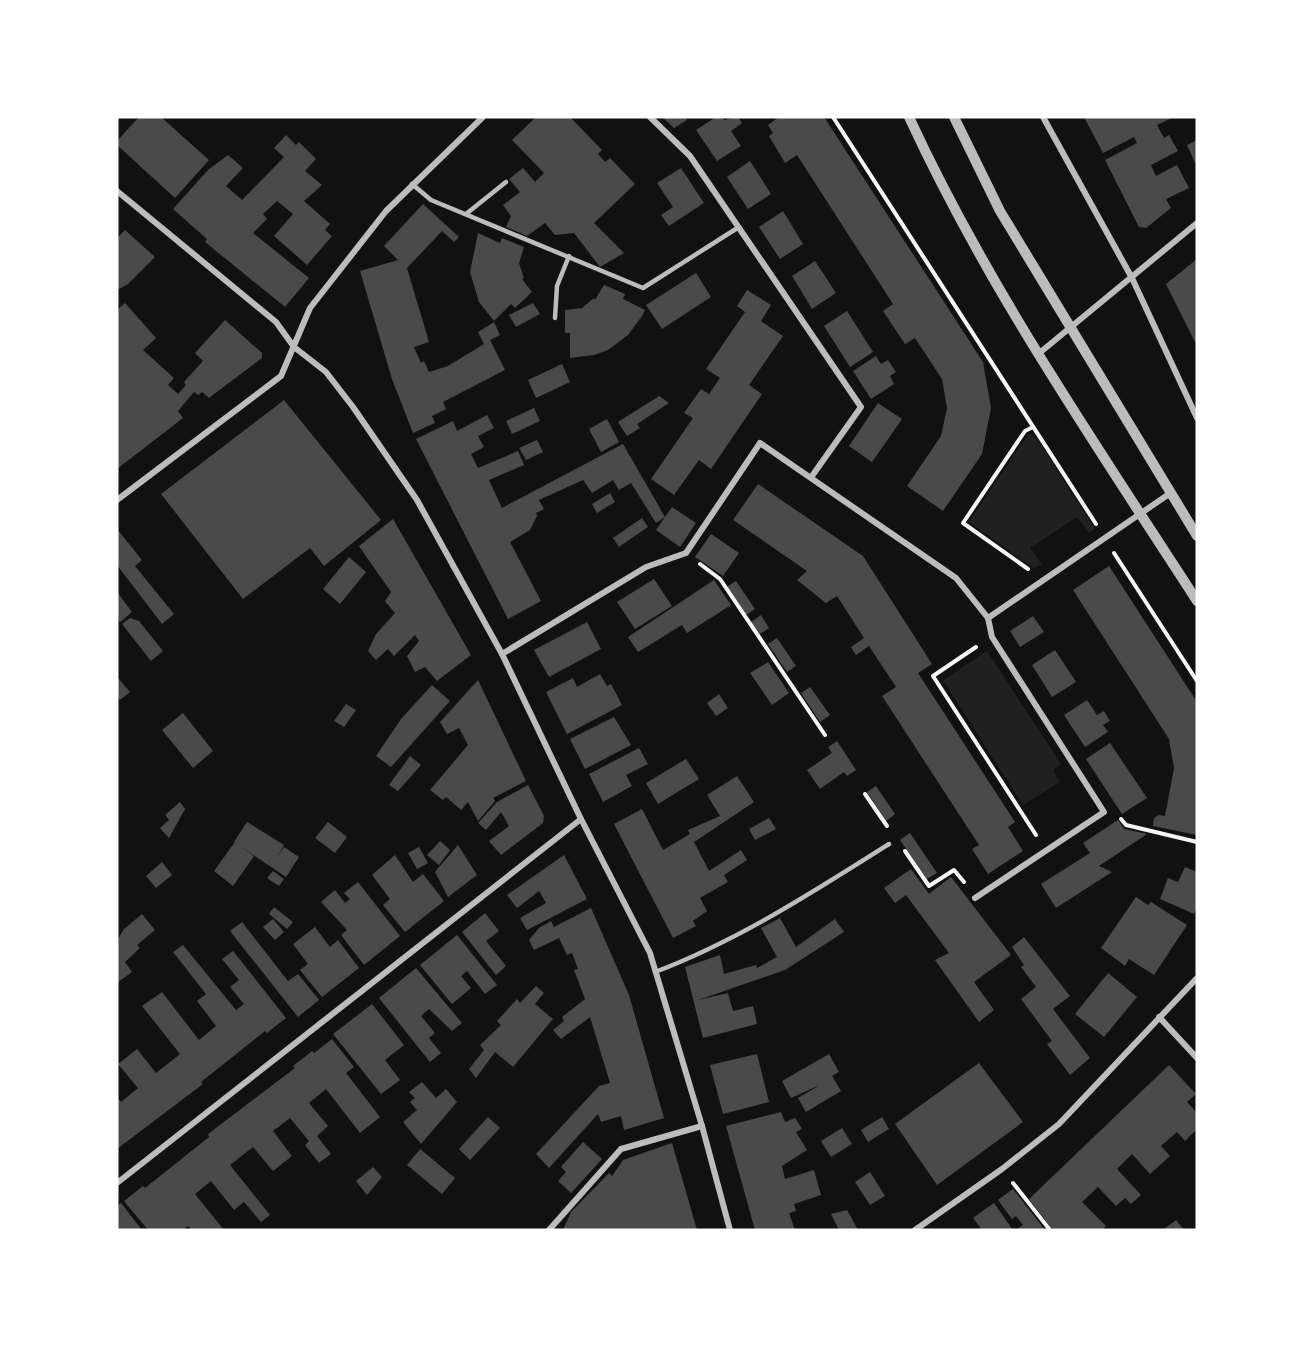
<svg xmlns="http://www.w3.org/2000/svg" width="1314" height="1347" viewBox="0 0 1314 1347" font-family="Barlow,sans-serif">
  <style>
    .green { fill: #202020 }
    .building { fill: #4a4a4a }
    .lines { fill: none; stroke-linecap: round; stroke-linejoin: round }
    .path { stroke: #f5f5f5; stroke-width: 4 }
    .service { stroke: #bcbcbc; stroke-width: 4.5 }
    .minor { stroke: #bcbcbc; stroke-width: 6 }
    .tertiary { stroke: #bcbcbc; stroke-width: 10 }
  </style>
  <rect width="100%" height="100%" fill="#111"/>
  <g class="green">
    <polygon points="1029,433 1037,439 1095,529 1089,533 1077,517 1030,548 1042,565 1033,568 969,522"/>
    <polygon points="987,651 1061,764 1053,770 1060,782 1023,805 943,680"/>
  </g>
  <g class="building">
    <polygon points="139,117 161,117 209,160 175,198 117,145 117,141"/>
    <polygon points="536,117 570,117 602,150 598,154 605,162 610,158 635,184 594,223 624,253 600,267 574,233 555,235 545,223 527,236 506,227 511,216 503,205 520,192 509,179 523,168 535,182 544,173 512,140"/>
    <polygon points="662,117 686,117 687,120 674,128"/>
    <polygon points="716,117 722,117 724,120 738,117 742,123 731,131 741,146 717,161 696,130"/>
    <polygon points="779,117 824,117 983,362 991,408 982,454 943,511 907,486 941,436 947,408 942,379 915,338 905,344 883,311 893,304 797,155 785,163 769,136 773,133 768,125"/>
    <polygon points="1084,117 1174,117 1157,125 1164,138 1169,135 1178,151 1151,165 1156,176 1177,165 1189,188 1166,199 1171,208 1146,228 1139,227 1105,160 1137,143 1134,137 1103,153"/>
    <polygon points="286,135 296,145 299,142 316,159 305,171 322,185 304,201 330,224 325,230 332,236 307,265 274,236 293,214 277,201 263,214 267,219 253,233 309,278 285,307 205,242 207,239 173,209 208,170 228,155 243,168 226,186 242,200 284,157 274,148"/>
    <polygon points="1197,140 1197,162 1195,163 1187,145"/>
    <polygon points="750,161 771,194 748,209 727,177"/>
    <polygon points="681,168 704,203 669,226 661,215 673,207 657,183"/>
    <polygon points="423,204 459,237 454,242 442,231 407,268 429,342 414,347 421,363 424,361 429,372 448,366 484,344 478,332 494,322 500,335 490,340 505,370 443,402 446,409 432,416 435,423 413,433 392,379 360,271 398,260 384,246"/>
    <polygon points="783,211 803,244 780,259 759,227"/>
    <polygon points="125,230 155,257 128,284 117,290 117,238"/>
    <polygon points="478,233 500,243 502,238 524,247 519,263 524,278 522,279 532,292 515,308 511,304 494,321 479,302 470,272"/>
    <polygon points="1197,259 1197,346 1166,284"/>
    <polygon points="815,261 836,293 812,309 792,276"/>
    <polygon points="696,273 711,297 662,329 646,305"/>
    <polygon points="604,285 625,294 623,299 645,310 642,316 628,335 608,350 594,355 570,358 570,333 565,333 565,310 582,308 594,298 595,300"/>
    <polygon points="747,290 771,305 761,321 783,336 749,385 762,394 711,469 699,460 674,495 651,479 693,418 684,413 701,389 709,394 720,378 706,369 745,312 737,306"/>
    <polygon points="125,303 156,338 143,350 174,378 168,385 178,394 186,385 184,382 203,361 195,353 225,320 262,353 262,358 209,398 202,392 198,395 194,392 178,411 183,418 117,469 117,310"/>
    <polygon points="533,303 540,314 516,327 509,315"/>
    <polygon points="847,311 873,352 850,367 824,326"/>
    <polygon points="876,356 881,364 888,360 896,372 890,376 894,384 871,399 853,371"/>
    <polygon points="562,364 570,382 536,398 528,380"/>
    <polygon points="659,396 669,403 637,424 640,428 627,436 618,422"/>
    <polygon points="284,400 381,520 324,566 310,548 243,599 161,494"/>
    <polygon points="878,403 902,419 872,462 849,446"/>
    <polygon points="534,408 540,421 512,434 506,421"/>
    <polygon points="487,415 494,428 478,436 484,447 471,454 478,468 518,451 524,465 489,480 502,508 623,444 665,517 672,507 696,523 680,547 656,530 665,517 656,523 631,483 619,490 613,480 592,493 583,480 539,500 544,509 536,513 537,516 530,530 510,542 541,601 508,619 416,439 453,421 457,431"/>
    <polygon points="607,419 619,442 601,452 589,429"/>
    <polygon points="537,440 543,452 526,460 519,448"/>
    <polygon points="758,484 863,556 932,664 918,673 1015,822 1008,827 1023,851 988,874 972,849 979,845 882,696 896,687 869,646 856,655 851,647 864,638 837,596 826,603 797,580 807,571 733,520"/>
    <polygon points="610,493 615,502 597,513 592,504"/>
    <polygon points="642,518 648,527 619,547 613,538"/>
    <polygon points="393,519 471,655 437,681 425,667 415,672 407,656 419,641 415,635 394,656 388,649 376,660 368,651 376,634 395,613 385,601 391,592 359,546"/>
    <polygon points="117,529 142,560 135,566 174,614 162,624 117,565"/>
    <polygon points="711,534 739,553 723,576 695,557"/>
    <polygon points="349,557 366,572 340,604 323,589"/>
    <polygon points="1109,566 1197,702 1197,835 1153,826 1154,818 1159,815 1165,816 1174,768 1169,739 1073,590"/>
    <polygon points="654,579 672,606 635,629 617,602"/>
    <polygon points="714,580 731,605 687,633 682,625 638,652 628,637"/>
    <polygon points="736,581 755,609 746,615 727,587"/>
    <polygon points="117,592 132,612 120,622 117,617"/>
    <polygon points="761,615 769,628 760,634 751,622"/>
    <polygon points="1033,616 1044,632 1020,647 1010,631"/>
    <polygon points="130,618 139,621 163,651 151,661 122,624"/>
    <polygon points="587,622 601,649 549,677 534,650"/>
    <polygon points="777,638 796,666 787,672 768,644"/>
    <polygon points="1055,650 1076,682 1052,697 1032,665"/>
    <polygon points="768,662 789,693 772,705 750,673"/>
    <polygon points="600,674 607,686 611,684 622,705 567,734 546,692 573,678 577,687"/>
    <polygon points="118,678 130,692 120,700 117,697"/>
    <polygon points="478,680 526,781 493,798 495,801 478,821 468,802 461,810 446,797 443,800 430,790 468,745 459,728 447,734 440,722"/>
    <polygon points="432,685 450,701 391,767 376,756 401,719"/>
    <polygon points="810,687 830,715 820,722 801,693"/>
    <polygon points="719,694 728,708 716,716 707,703"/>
    <polygon points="1087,700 1097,715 1104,711 1110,721 1103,725 1108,732 1085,747 1064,715"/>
    <polygon points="346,704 356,710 344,727 334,721"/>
    <polygon points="183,713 213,751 193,768 162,730"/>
    <polygon points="614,717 631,745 585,769 570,739"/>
    <polygon points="837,741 856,770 847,776 844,772 820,789 807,770 832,753 828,747"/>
    <polygon points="1110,743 1147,798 1122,814 1086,759"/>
    <polygon points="639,748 648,764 626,775 632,786 603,802 589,774"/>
    <polygon points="410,756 421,765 398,791 389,785"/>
    <polygon points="686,759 699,779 658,804 646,783"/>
    <polygon points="737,776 754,802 694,842 709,871 741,850 747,860 724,875 728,882 700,898 707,911 693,921 696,926 673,938 614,824 642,809 663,850 690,834 688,830 720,816 707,795"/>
    <polygon points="528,785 544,816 543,823 501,855 489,841 509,826 501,812 486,830 478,823 497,802"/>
    <polygon points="876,786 895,814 886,821 867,792"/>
    <polygon points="180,802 185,809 169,838 160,828 169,820 165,815"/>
    <polygon points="769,818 776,829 755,840 749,829"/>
    <polygon points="1118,820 1124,829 1147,834 1099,866 1112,872 1056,908 1041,884 1090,853 1083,843"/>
    <polygon points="247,822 284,845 277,857 284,847 299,857 286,877 234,842"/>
    <polygon points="328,822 347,837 335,853 315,838"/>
    <polygon points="910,833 937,873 927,879 900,840"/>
    <polygon points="440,841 450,850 439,865 427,855"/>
    <polygon points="235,842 254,856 233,886 214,871"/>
    <polygon points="458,845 477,875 448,897 435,872"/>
    <polygon points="419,847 428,863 417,869 408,853"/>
    <polygon points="395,855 413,882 423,874 444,901 405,932 383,905 390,899 372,875"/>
    <polygon points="564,855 587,899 527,930 520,918 546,903 539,891 517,908 507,895"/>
    <polygon points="162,862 172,875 156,888 146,876"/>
    <polygon points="1185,867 1197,872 1197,907 1194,914 1160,899 1168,878 1178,882"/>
    <polygon points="911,869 929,894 951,877 1011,955 974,982 994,1010 979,1022 935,960 949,953 906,895 895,903 884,888"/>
    <polygon points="273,871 284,879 279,886 267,878"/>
    <polygon points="358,882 400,936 364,965 341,935 347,930 321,902 335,890 345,903 350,899 344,893"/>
    <polygon points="1136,897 1148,905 1151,902 1187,925 1154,975 1129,959 1125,966 1101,948"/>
    <polygon points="274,907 293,922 287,929 269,914"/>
    <polygon points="591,908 629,995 664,1118 624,1130 621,1116 601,1122 598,1114 549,1168 536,1154 599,1086 610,1083 590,1017 561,1039 553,1030 564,1021 562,1017 585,999 574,970 578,969 572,953 567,955 559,938 534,950 529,940 539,928 551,921 554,927"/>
    <polygon points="485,913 499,931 486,941 506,966 496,975 462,932"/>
    <polygon points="142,914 155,930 137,945 140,948 125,962 132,972 117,983 117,941 124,929"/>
    <polygon points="780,918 796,947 835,919 844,932 785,970 698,1000 728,993 733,1011 753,1006 757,1024 703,1038 685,967 720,955 724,974 756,965 757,968 777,957 761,928"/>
    <polygon points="273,919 284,932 275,940 263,927"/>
    <polygon points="242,922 288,981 298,974 319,1000 298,1017 230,931"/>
    <polygon points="315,927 330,947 338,940 359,968 322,997 300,970 308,964 293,944"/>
    <polygon points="457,935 497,985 485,994 467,971 461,976 471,988 452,1004 420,965"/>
    <polygon points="1024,937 1070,996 1053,1009 1090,1058 1070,1075 1047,1044 1052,1041 1021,999 1036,987 1021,967 1024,965 1012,947"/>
    <polygon points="183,945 236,1010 244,1004 230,987 239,980 222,959 233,951 286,1018 267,1033 265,1031 201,1082 203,1084 117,1149 117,1097 121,1102 138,1088 118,1064 137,1049 156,1073 180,1054 142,1006 162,992 199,1040 216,1026 197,1001 206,994 173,952"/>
    <polygon points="416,968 462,1023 452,1031 429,1009 421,1016 435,1033 429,1038 441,1053 430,1062 379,998"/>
    <polygon points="1108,973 1137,997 1104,1037 1075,1014"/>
    <polygon points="536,986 544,993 535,1004 553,1019 513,1067 495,1052 476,1078 469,1069 484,1050 480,1045 501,1025 497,1021 517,999 520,1003"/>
    <polygon points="372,1004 404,1045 385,1060 400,1080 381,1094 333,1034"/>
    <polygon points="332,1039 354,1067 346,1073 380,1117 360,1133 326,1089 309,1103 328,1126 317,1136 331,1154 319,1163 305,1145 309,1141 290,1118 273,1131 292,1156 273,1171 253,1147 230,1165 270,1215 261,1222 244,1202 234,1210 211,1181 195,1194 224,1230 192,1230 188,1226 183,1230 148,1230 124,1201 143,1186 145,1188 209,1137 208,1134 295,1068 293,1066 312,1051 314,1053"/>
    <polygon points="757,1054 769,1102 723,1114 710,1065"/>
    <polygon points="829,1054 839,1072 832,1076 841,1091 806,1112 798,1098 820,1085 791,1098 782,1081"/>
    <polygon points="979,1063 1023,1122 937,1185 895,1124"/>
    <polygon points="1169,1065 1196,1094 1187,1102 1197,1113 1197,1129 1185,1141 1177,1132 1161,1146 1170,1156 1150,1174 1132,1154 1117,1169 1141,1195 1131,1204 1125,1198 1116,1206 1098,1187 1082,1202 1106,1226 1102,1230 1053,1230 1029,1199"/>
    <polygon points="422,1082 436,1098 446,1089 457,1102 421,1144 403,1122 417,1110 410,1102 415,1098 409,1092"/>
    <polygon points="781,1112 785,1122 795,1118 802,1129 796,1132 807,1150 782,1166 785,1179 814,1170 821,1195 794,1204 796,1211 789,1213 795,1230 755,1230 726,1126"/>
    <polygon points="488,1117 500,1128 470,1160 459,1149"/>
    <polygon points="882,1117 889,1129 868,1142 861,1130"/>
    <polygon points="842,1128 852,1144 831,1157 821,1141"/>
    <polygon points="583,1142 602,1159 571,1193 558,1181 566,1172 561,1167"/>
    <polygon points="672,1143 697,1230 563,1230 571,1212 609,1173 612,1176 623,1160"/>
    <polygon points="420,1149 455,1178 442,1194 407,1165"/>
    <polygon points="373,1167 382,1177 367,1195 356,1181"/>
    <polygon points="870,1172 885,1196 870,1205 855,1182"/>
    <polygon points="1013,1189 1045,1230 1016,1230 1023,1225 1016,1216 1012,1219 998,1200"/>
    <polygon points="121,1203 142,1230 117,1230 117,1206"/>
    <polygon points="994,1203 1013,1230 982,1230 973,1218"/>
    <polygon points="847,1210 858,1230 839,1230 831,1214"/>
    <polygon points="1176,1220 1184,1230 1163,1230"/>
  </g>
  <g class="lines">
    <g class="path">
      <polyline points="833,117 1096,524"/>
      <polyline points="1114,553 1197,681"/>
      <polyline points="700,564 720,579 825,735"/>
      <polyline points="1028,569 963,523 1025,431 1033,427"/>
      <polyline points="976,647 933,676 1036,835"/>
      <polyline points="865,794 887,826"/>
      <polyline points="1121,819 1126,825 1197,842"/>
      <polyline points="905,851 929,886 954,870 964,882"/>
      <polyline points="1013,1183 1050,1230"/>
    </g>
    <g class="service">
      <polyline points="412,184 431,200 643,288 739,227"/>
      <polyline points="466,214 506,182"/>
      <polyline points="555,318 557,286 569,256"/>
      <path d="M655 972C737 941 815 891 889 844"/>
    </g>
    <g class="minor">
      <polyline points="650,117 690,156 861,407 812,476"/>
      <polyline points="1043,117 1132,278 1197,418"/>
      <polyline points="117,191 276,322 294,347 326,372 353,407 417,500 502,654 581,819 650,953 702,1126 730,1230"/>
      <polyline points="1037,355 1197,223"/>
      <polyline points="117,500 281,376 310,308 386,211 483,117"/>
      <polyline points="988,618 1172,492"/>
      <polyline points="502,654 646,567 686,553 760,443 956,578 988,618 992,637 1104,812 975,898"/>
      <polyline points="1159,1017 1197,1058"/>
      <polyline points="117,1183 581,819"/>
      <polyline points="549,1230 621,1149 702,1126"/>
      <polyline points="915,1230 1002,1169 1059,1124 1197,978"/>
    </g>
    <g class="tertiary">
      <path d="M909 117C988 288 1095 443 1197 601"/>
      <polyline points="954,117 1000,211 1197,536"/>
    </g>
  </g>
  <rect width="1314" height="1347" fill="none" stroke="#ffffff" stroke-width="237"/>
</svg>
